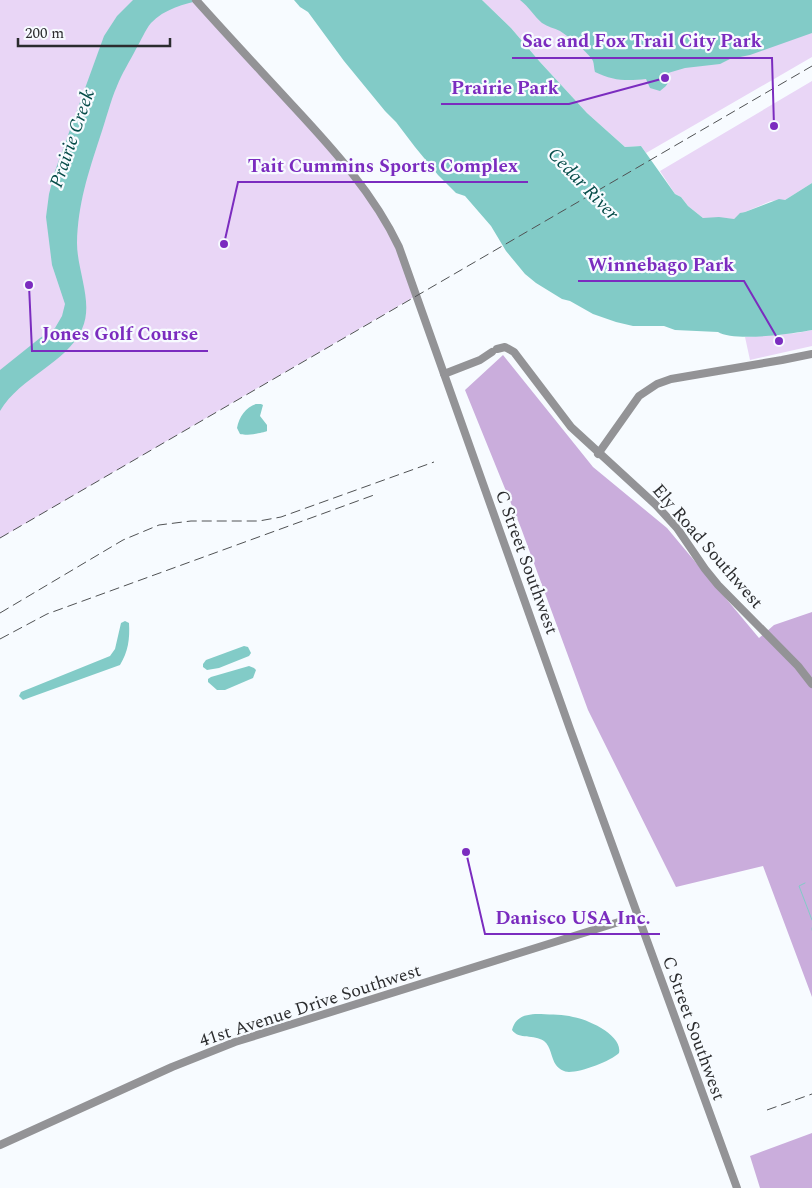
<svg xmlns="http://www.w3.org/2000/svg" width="812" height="1188" viewBox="0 0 812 1188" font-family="Spectral,serif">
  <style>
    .green { fill: #e9d6f6 }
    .forest { fill: #caaddc }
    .water { fill: #82cbc7 }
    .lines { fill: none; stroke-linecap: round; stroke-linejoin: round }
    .stream { stroke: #82cbc7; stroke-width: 1 }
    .secondary { stroke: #939396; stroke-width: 8 }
    .rail { stroke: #505254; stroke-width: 1; stroke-dasharray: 10 5; stroke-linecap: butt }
    .labels { text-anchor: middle; stroke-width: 4.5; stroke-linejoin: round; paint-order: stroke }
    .street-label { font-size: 18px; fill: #2b2c2e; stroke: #f7fbff }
    .water-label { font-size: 19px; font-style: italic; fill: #054b48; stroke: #f7fbff }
    .leader { fill: none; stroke: #7b2cbf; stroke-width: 2 }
    .callout-dot { fill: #7b2cbf; stroke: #f7fbff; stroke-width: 2 }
    .callout-label { font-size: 19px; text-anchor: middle; font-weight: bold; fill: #7b2cbf; stroke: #f7fbff; stroke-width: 4.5; stroke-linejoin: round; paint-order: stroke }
  </style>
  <rect width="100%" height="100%" fill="#f7fbff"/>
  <g class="green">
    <polygon points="0,0 196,0 309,123 387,223 417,295 0,538"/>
    <polygon points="482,0 812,0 812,57 646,153 641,146 625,147 587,113 540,62 511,28"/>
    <polygon points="812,81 812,183 785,200 771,201 745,212 741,213 734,219 703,218 688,206 681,197 675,194 660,171"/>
    <polygon points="812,330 812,346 750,360 745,337 797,333"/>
  </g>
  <g class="forest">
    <polygon points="503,355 593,467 667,528 759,638 774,625 812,612 812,997 763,866 676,887 588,710 521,528 465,390"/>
    <polygon points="812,1133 812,1188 760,1188 750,1156"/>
  </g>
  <g class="water">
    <path d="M133 0H202C184 4 164 9 151 23 145 30 141 41 136 49 130 61 122 73 117 86 110 102 106 120 100 137 88 174 78 203 77 243 77 271 94 303 82 329 66 364 21 376 0 411V370L40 338 55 328 62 316 65 304 52 265 46 217 49 194 55 171 104 36 117 16Z"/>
    <path d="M294 0H482L511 28 540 62 587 113 625 147 641 146 675 194 681 197 688 206 703 218 719 217 734 219 740 213 745 212 779 199 785 200 812 183V330C792 334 734 342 718 332L675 330 664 326H633L616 322 593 314 570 301 562 299 536 283 525 274 506 251 491 226 465 196 456 193 438 175 415 147 396 122 385 111 344 61 308 12 300 7Z"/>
    <path d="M520 0H812V33L750 55 730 59 720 64 685 68 668 73C670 82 668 85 660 91L650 88 646 79C627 81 613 81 595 72 594 69 594 64 593 61 590 54 567 35 560 31 554 28 548 27 542 23 534 16 529 7 520 0Z"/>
    <path d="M256 404H261L263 405 260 416 267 425V431C263 433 245 436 240 434L237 428C239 417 246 407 256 404Z"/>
    <path d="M125 621 129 623C130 639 128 652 120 665L23 700 19 696 21 692 110 656 115 649 121 623Z"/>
    <polygon points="244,646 248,647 251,653 249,656 219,668 207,670 203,667 203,664 206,660"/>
    <polygon points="249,666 254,668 256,670 253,678 225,690 217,690 208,682 208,679 211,677"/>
    <path d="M541 1014C552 1015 563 1014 573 1017 587 1019 623 1035 619 1053 611 1061 582 1072 569 1072 564 1072 559 1069 556 1065 551 1058 551 1046 544 1041 534 1034 519 1040 512 1030 516 1015 528 1014 541 1014Z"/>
  </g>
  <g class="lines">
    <g class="stream">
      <polyline points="805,883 799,886 812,920"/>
      <polyline points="812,928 812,930"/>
    </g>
    <g class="secondary">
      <path d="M196 0C228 36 261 71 294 107 333 149 374 194 399 247L570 729 737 1188"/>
      <polyline points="497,349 505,347 514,352 571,427 656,505 677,528 705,569 718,585 798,666 812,684"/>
      <polyline points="444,374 480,360 492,352"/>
      <polyline points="598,454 639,396 657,384 671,379 782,360 812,354"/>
      <polyline points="0,1145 172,1067 235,1042 638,916"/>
    </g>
    <g class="rail">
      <polyline points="0,538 812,66"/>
      <polyline points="0,613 123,540 159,525 191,521 259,521 281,517 434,462"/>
      <polyline points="0,639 47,614 374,495"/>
      <polyline points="767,1110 812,1094"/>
    </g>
  </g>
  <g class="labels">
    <g class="street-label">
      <text transform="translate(708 546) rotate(49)" y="6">Ely Road Southwest</text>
      <text transform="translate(527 562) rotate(70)" y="6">C Street Southwest</text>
      <text transform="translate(310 1005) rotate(-18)" y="6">41st Avenue Drive Southwest</text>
      <text transform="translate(694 1028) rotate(70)" y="6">C Street Southwest</text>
    </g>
    <g class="water-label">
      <text transform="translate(71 138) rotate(-71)" y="7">Prairie Creek</text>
      <text transform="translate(584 183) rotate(46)" y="7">Cedar River</text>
    </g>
  </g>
  <path class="leader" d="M774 126L772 58H512M665 78L569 104H441M224 244L238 182H528M779 341L744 281H578M29 285L32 351H208M466 852L485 934H660"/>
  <g class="callout-dot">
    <circle cx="774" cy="126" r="5"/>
    <circle cx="665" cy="78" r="5"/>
    <circle cx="224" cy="244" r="5"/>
    <circle cx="779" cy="341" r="5"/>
    <circle cx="29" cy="285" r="5"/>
    <circle cx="466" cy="852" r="5"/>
  </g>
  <g class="callout-label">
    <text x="642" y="47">Sac and Fox Trail City Park</text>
    <text x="505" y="94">Prairie Park</text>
    <text x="383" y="172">Tait Cummins Sports Complex</text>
    <text x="661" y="271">Winnebago Park</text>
    <text x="120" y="340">Jones Golf Course</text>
    <text x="573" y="924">Danisco USA Inc.</text>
  </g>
  <path d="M18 38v8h152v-8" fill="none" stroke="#2b2c2e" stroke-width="2.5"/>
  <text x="25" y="38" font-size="15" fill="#2b2c2e" stroke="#f7fbff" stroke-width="4" paint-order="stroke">200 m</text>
</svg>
